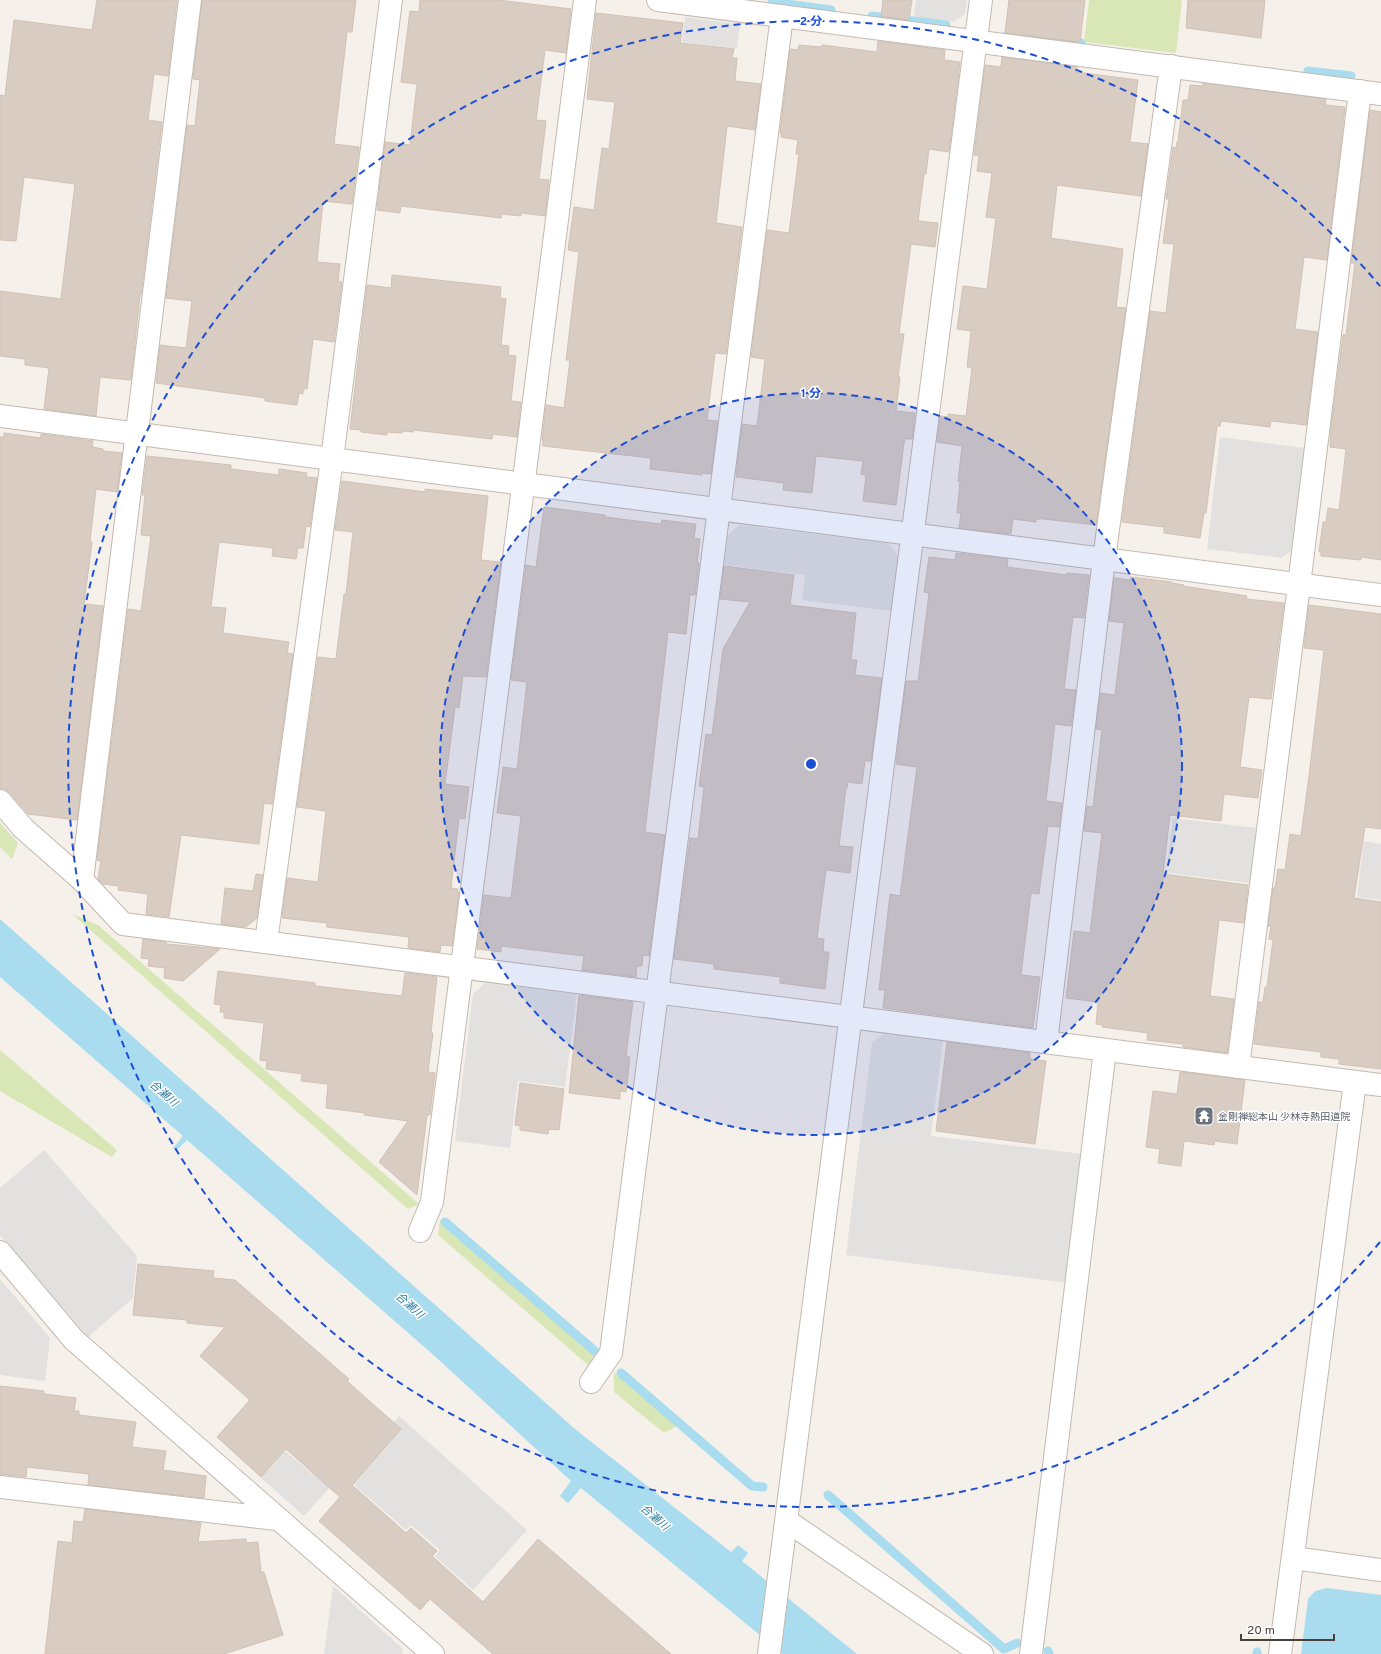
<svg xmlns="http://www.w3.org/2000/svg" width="1381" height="1654" viewBox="0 0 1381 1654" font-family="Overpass,'Noto Sans JP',sans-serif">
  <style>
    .green { fill: #d8e7b5 }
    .parking { fill: #e3e1df }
    .water { fill: #a9dcef }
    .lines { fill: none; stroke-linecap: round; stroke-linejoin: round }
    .stream { stroke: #a9dcef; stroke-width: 9 }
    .building { fill: #d9cdc3; stroke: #d1c1b3 }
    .street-casing { stroke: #c3b9b0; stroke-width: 24 }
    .street { stroke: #fff; stroke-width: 22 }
    .ring { fill: none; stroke: #1d4ed8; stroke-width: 2; stroke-dasharray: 7 5 }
    .labels { text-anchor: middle; stroke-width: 3; stroke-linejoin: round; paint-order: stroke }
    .worship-label { font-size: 10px; fill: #5b616d; stroke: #fff; text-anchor: start }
    .water-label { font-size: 11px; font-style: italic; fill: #2e7c9a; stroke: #fff }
    .centre { fill: #1d4ed8; stroke: #fff; stroke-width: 2 }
    .ring-label { font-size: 12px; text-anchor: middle; font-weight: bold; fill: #1d4ed8; stroke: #fff; stroke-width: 3; stroke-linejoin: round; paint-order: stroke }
  </style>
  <rect width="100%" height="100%" fill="#f5f0ea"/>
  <g class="green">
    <polygon points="1089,0 1182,0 1176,53 1084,42"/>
    <polygon points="0,823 18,843 12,859 0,847"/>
    <polygon points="72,914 98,925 419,1204 408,1209"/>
    <polygon points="0,1050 117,1150 112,1157 0,1091"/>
    <polygon points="440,1220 600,1358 588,1365 438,1235"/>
    <polygon points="614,1372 677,1426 664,1433 614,1392"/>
  </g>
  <g class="parking">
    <polygon points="916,0 967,0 965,14 954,22 914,17"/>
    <polygon points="685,17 740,24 737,49 682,42"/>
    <polygon points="1220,437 1305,448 1292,550 1282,558 1207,549"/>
    <polygon points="739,525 888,543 898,555 891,611 802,600 805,575 724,565 728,535"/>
    <polygon points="1173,818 1256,828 1250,883 1166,873"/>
    <polygon points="1364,841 1381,844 1381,900 1357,897"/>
    <polygon points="485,983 577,994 565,1087 518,1081 510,1148 455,1141 473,994"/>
    <polygon points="884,1034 943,1041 931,1136 1083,1154 1068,1283 846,1255 872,1042"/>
    <polygon points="44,1150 137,1256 133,1298 88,1337 0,1235 0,1188"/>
    <polygon points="0,1279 50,1338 45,1381 0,1375"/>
    <polygon points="399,1416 527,1530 473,1590 435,1556 440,1550 411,1525 406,1530 345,1477"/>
    <polygon points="285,1451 312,1474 318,1468 334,1483 304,1516 261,1478"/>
    <polygon points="333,1586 403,1649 402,1654 324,1654"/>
  </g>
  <g class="water">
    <polygon points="0,919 575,1429 731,1552 738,1545 748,1553 742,1561 857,1654 783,1654 581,1488 568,1503 560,1496 571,1481 429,1351 187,1140 176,1151 173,1148 183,1136 0,977"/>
    <polygon points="1327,1588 1381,1595 1381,1654 1301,1654 1308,1599 1315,1591"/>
  </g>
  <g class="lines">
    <g class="stream">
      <polyline points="772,2 831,10"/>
      <polyline points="872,16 946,25"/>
      <polyline points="1008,34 1081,43"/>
      <polyline points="1308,71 1351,76"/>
      <polyline points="445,1222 596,1352"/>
      <polyline points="621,1373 752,1486 763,1487"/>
      <polyline points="828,1495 1004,1649 1017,1643"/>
      <polyline points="1048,1651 1049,1654"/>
      <polyline points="1257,1654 1257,1652"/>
    </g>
  </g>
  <g class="building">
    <polygon points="97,0 177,0 168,76 154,74 148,120 162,122 141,295 140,295 131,380 100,377 96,416 44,409 49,368 25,365 25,359 0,356 0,291 61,299 75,184 24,177 16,241 0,240 0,95 5,96 14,20 92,30"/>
    <polygon points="202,0 356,0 352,32 347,32 334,144 359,147 352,204 323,201 317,262 340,264 338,281 342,282 334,342 313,339 307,389 303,389 303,394 299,393 297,405 265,401 265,398 156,383 160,345 186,348 192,301 166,298 187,125 195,126 200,80 193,79"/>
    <polygon points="420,0 498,0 571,9 566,53 545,50 536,120 546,121 539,179 549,180 545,216 521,213 521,216 502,214 501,218 401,206 400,213 377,210 385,142 410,145 417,84 401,82 410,11 419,12"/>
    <polygon points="883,0 912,0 909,20 881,16"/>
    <polygon points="1009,0 1085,0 1080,42 1005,33"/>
    <polygon points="1188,0 1265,0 1261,38 1186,28"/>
    <polygon points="596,13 683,23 680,43 734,49 732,58 737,58 735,81 761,84 755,130 727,126 716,223 742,227 726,354 715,353 707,420 718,421 711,474 702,473 702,475 650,469 651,458 543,446 543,440 542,440 546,405 564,408 570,360 566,360 579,252 568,250 574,207 594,210 602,148 609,149 615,102 587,99"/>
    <polygon points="878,41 945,50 944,60 960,62 949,152 929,149 926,174 924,174 918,221 938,223 935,247 911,244 899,334 904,334 898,377 900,377 896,411 915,413 912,439 905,439 904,443 896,505 863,501 866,475 861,474 863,461 816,456 812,493 783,490 784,483 736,477 742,424 757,426 765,359 751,357 767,230 789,233 799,154 796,154 798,140 781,137 781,133 780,133 790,49 798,50 799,45 821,47 822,45 877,52"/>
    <polygon points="1002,57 1077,67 1076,72 1138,80 1130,142 1148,144 1141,196 1057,185 1051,238 1123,249 1116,307 1126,308 1096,525 1044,519 1036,519 1036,522 1013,519 1011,534 959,528 961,513 957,513 960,482 958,481 962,446 937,442 940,416 948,417 948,414 966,416 972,368 967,367 971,331 957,329 963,286 987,289 996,218 986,217 992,173 977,171 979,156 974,155 985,65 1001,67"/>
    <polygon points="1203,83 1326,99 1325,105 1345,107 1327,260 1304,257 1295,329 1318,332 1306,425 1271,421 1270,427 1221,421 1220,426 1217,426 1206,513 1204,513 1200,538 1164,533 1164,527 1122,522 1150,311 1166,313 1174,244 1163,243 1169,199 1166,199 1173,147 1176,148 1177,142 1178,142 1183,100 1188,100 1190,85 1203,86"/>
    <polygon points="1370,110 1381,112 1381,560 1361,557 1361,560 1321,556 1321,552 1319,552 1323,522 1326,522 1328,508 1339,510 1346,449 1330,447 1331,428 1343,335 1346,335 1355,263 1351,263"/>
    <polygon points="392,275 501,287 500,298 506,299 501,345 509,346 508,355 516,356 511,401 521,402 517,437 493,434 492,439 414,430 413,432 402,431 402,433 387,432 387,435 361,432 361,430 350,429 367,285 391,288"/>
    <polygon points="4,433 41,438 41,434 93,441 92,447 103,449 103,451 122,453 117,492 96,489 90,541 92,542 84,604 103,606 77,820 28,814 10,793 5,789 0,789 0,437 4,437"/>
    <polygon points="147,456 231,465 231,469 279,475 279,469 307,473 306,477 317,478 310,527 306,526 303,548 298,548 296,559 272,556 273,548 219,542 211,607 226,608 223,633 289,642 287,653 293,654 272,804 264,803 259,844 181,835 169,917 146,914 148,894 118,890 119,886 103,884 98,879 101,861 97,860 128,609 141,611 151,536 141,535 145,495 142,495"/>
    <polygon points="342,481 425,492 425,489 488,496 481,560 501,562 486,677 463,676 459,708 455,707 445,784 469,787 465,819 459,818 451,888 458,889 457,892 459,892 452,946 441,945 440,952 408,948 409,937 327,927 327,923 282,918 287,878 318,882 326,811 297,807 318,657 336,659 344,594 346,594 353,532 335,530"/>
    <polygon points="544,507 605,515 605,517 661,524 662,520 696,524 694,538 700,539 697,563 699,563 695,595 690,595 686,634 668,632 645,832 665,835 649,956 643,955 642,966 637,966 636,977 582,970 584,956 501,946 501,952 477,949 484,895 511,898 521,816 497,813 503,767 517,769 527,682 511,680 526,565 536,567"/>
    <polygon points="956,553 1008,559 1007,567 1067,575 1067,573 1089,575 1084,618 1073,617 1064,689 1076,690 1071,726 1055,724 1046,801 1062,803 1059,827 1048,826 1039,894 1031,893 1021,975 1040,977 1033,1028 883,1008 885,990 879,990 890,894 900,896 917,767 896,764 906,681 918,681 929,593 924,592 929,557 955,560"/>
    <polygon points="724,566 794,575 790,605 856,613 851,660 857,660 855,675 882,678 871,761 865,761 862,784 848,782 847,788 846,788 839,846 853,847 850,873 826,870 817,938 824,939 823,952 829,952 825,989 780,983 780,977 714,969 714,964 674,959 690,838 698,839 704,787 699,786 706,734 712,735 723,649 750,602 720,599"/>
    <polygon points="1131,577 1172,582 1171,583 1184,585 1183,586 1247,596 1246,599 1284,603 1271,699 1249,697 1240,767 1262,770 1258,798 1224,794 1221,821 1170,815 1163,874 1248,885 1244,923 1219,920 1210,996 1234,999 1227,1053 1183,1047 1183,1044 1147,1040 1148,1033 1102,1027 1103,1025 1096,1024 1098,1002 1066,998 1074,931 1090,933 1102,833 1084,831 1087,806 1093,807 1102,730 1096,729 1100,693 1115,695 1124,623 1109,621 1114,578 1130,580"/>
    <polygon points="1309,605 1381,614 1381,829 1365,827 1354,898 1381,902 1381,1069 1339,1064 1339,1059 1321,1057 1321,1052 1254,1044 1259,1002 1263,1002 1265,987 1267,987 1273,940 1269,939 1271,926 1268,926 1273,888 1275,888 1278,869 1285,870 1290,834 1301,836 1309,776 1324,650 1304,648"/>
    <polygon points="256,874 263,875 257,918 246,927 221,924 225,888 253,891"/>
    <polygon points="143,939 166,942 166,944 220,949 183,981 164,978 165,968 148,966 149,959 141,958"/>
    <polygon points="218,971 315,983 315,986 402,996 405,973 437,977 431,1033 433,1033 428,1072 435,1073 430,1115 427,1115 417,1195 379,1162 408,1121 364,1115 365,1113 326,1108 328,1084 301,1081 302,1074 266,1069 267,1061 260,1060 264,1023 224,1018 224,1012 220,1012 221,1005 214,1004"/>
    <polygon points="579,995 633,1002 626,1056 630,1057 626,1092 620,1091 620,1099 569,1093"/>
    <polygon points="947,1042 1030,1053 1030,1059 1046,1061 1035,1144 936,1131"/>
    <polygon points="1180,1072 1245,1080 1237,1144 1215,1141 1214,1145 1184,1141 1181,1166 1158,1163 1160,1149 1146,1147 1153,1091 1177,1094"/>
    <polygon points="520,1083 564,1089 559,1130 549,1129 548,1134 520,1130 520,1126 515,1125"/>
    <polygon points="138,1264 214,1271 213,1278 235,1280 349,1379 347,1381 401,1429 352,1485 406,1533 411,1528 437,1551 432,1556 483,1602 538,1539 671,1654 493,1654 430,1599 420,1610 319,1521 340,1497 286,1449 261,1477 217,1437 250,1400 200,1356 225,1327 187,1323 187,1320 133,1315"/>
    <polygon points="0,1386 44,1391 44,1394 76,1398 74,1411 79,1411 79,1415 136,1422 132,1447 166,1451 163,1470 206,1476 204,1498 88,1485 89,1474 27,1467 26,1477 0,1474"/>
    <polygon points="85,1509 201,1523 198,1542 246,1539 246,1543 258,1542 261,1572 264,1572 283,1635 224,1654 45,1654 58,1541 72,1543 74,1521 83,1522"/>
  </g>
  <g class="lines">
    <g class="street-casing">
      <g id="street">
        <polyline points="658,0 1381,94"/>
        <polyline points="0,416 1381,595"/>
        <polyline points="0,801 23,828 82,880 123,924 1381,1085"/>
        <polyline points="82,880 190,0"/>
        <polyline points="266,942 332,459 391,0"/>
        <polyline points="1046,1042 1104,559 1171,66"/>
        <polyline points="1238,1067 1299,585 1360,91"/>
        <polyline points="420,1231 432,1202 585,0"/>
        <polyline points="0,1252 74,1340 433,1654"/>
        <polyline points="591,1382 611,1353 782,16"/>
        <polyline points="0,1487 277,1519"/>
        <polyline points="787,1521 982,1654"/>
        <polyline points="1293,1558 1381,1570"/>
        <polyline points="769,1654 981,0"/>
        <polyline points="1031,1654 1105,1050"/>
        <polyline points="1280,1654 1355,1082"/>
      </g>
    </g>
    <use href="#street" class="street"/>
  </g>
  <circle cx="811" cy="764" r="371" fill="#1d4ed8" fill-opacity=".12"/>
  <g class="ring">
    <circle cx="811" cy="764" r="371"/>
    <path d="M1380 1242A743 743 0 1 1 1380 286"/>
  </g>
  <defs>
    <g id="temple-square" transform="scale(1)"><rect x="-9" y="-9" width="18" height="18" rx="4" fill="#6b7280" stroke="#fff"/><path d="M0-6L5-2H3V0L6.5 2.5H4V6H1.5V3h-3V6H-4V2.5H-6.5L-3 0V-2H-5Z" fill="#fff"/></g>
  </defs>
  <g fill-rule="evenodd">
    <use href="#temple-square" x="1204" y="1116"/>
  </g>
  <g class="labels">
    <g class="worship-label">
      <text x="1218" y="1120">金剛禅総本山 少林寺熱田道院</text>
    </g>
    <g class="water-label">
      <text transform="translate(164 1093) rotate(41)" y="4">合瀬川</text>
      <text transform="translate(410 1305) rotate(41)" y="4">合瀬川</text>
      <text transform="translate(655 1517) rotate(41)" y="4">合瀬川</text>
    </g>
  </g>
  <circle cx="811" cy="764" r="6" class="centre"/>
  <g class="ring-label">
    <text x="811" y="25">2 分</text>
    <text x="811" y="397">1 分</text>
  </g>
  <path d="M1241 1634v6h93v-6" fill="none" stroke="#494038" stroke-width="2"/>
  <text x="1247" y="1634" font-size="12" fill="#494038" stroke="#ffffff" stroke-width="3" paint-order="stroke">20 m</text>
</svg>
